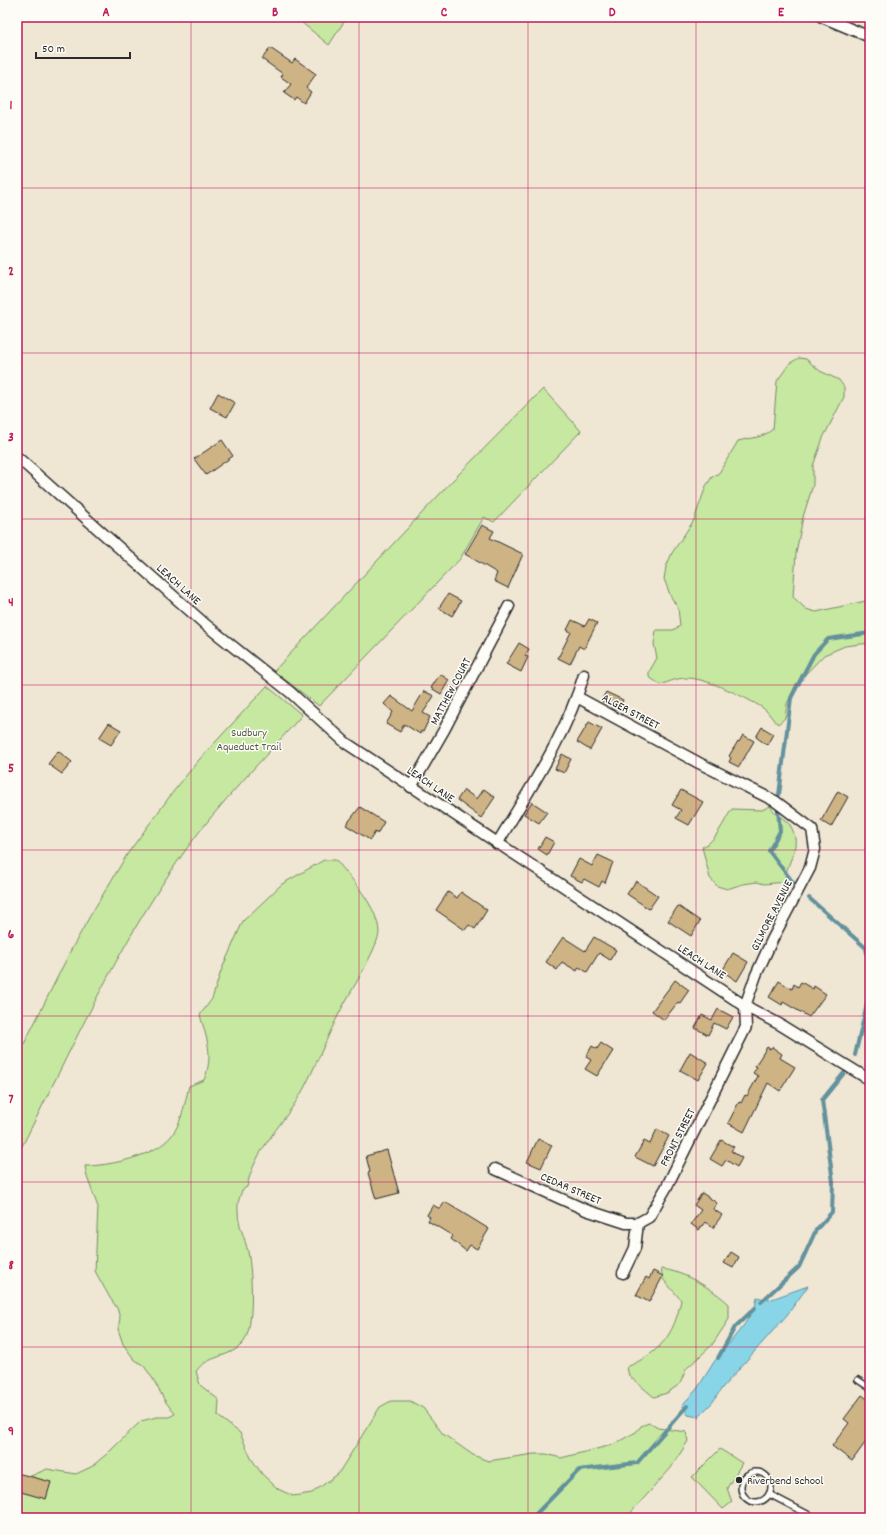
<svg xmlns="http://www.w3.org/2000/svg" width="887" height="1535" viewBox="0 0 887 1535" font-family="Dekko,sans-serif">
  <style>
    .green { fill: #c6e8a0; stroke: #788a66 }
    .water { fill: #88d5e7; stroke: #63919c }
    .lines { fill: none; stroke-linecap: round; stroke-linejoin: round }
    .stream { stroke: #63919c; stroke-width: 4 }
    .building { fill: #ceb384; stroke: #2b2b2b }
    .service-casing { stroke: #2b2b2b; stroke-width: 8 }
    .minor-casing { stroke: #2b2b2b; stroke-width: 13 }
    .service { stroke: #fdfcf7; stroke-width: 5 }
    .minor { stroke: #fdfcf7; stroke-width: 10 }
    .grid { fill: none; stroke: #c2185b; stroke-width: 1; stroke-opacity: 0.55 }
    .poi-dot { fill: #2b2b2b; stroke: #fdfcf7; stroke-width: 1.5 }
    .labels { text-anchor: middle; stroke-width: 3; stroke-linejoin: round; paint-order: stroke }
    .street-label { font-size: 12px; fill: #2b2b2b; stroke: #fdfcf7 }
    .park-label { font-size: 12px; fill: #525a48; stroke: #fdfcf7 }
    .poi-label { font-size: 12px; fill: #2b2b2b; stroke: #fdfcf7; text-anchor: start }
    .neatline { fill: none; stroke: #c2185b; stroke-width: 1.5 }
    .grid-label { font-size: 13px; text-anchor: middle; font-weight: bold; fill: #c2185b }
  </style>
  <rect width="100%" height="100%" fill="#efe6d4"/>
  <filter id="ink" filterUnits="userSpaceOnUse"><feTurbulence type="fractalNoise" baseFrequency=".025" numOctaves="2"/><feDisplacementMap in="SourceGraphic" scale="8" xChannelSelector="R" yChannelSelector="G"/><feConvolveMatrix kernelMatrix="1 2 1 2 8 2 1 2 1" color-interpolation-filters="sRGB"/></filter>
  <g filter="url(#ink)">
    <g class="green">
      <polygon points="295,17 347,17 329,45"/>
      <path d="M799 358 806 359 820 371 839 380 844 387V397L823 438 813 466V485L803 517 796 553 793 597 806 609 816 612 870 600V643L845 646 824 655 796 684 787 704 785 718 778 724C772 720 769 712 763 708 745 697 709 679 688 678 678 678 670 681 661 685L649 677V672L657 658 654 644 656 630H673L680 626 678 608 671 597 664 579 666 567 672 553 694 520 706 486 712 477 719 473 738 441C753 437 761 439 773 429L777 381 790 363Z"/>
      <polygon points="543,389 581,431 494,522 484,517 460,559 319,706 274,671 452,481"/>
      <path d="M267 686 302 715C263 760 220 802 185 851 118 944 70 1053 17 1156V1058L71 950 90 916 128 853 173 792 198 761Z"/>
      <path d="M770 806C776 816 786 819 790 825 804 848 786 859 785 882L764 884 757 882 743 884 727 889 717 886 710 878 702 847C716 842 723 822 732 809L762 810Z"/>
      <path d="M324 860H336C351 878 378 907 379 932 379 944 355 985 348 997 330 1028 319 1060 303 1090 285 1123 254 1149 247 1187L242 1190C240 1197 237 1203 238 1211 238 1225 245 1238 248 1252 252 1271 255 1329 243 1343 231 1358 207 1355 196 1371L200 1385 219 1400 218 1416 240 1433 251 1458 262 1474 278 1489 293 1496 312 1493 338 1474 380 1407 391 1401H410L423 1408 443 1434 473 1455 488 1461 534 1454H546L561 1458 612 1445 636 1432 641 1426 649 1423 658 1428 686 1432 688 1441 671 1468 626 1518H17V1482L47 1469 76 1474 91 1467 108 1453 141 1421 157 1417H169L175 1414 165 1401 153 1379 144 1366 134 1359 123 1344 118 1329 120 1318 117 1308 110 1298 95 1271 98 1207 87 1177 85 1166C109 1166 157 1156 172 1135 182 1122 185 1102 189 1086L204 1080C214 1055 207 1040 200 1015L212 999 221 971 243 921 282 884Z"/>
      <path d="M661 1269C683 1271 713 1289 729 1304V1319L712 1345 686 1369 680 1384 667 1393 654 1397 629 1376 627 1367C660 1352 674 1336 681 1300L663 1279Z"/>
      <polygon points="720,1449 742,1463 727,1488 732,1502 723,1509 692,1477"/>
    </g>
    <polygon class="water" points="808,1286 787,1315 722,1388 712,1403 698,1417 688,1415 682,1405 697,1389 714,1362 744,1325 755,1307 757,1297 769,1300"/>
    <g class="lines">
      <g class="stream">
        <polyline points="779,795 791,698 814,654 828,639 870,633"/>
        <polyline points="778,810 780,831 769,851 795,885"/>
        <polyline points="809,898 866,948 870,969"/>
        <polyline points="855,1055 870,992"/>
        <polyline points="761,1302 799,1267 816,1230 832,1212 833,1182 822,1100 844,1073"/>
        <polyline points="718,1358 735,1327 755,1308"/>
        <polyline points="532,1518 579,1470 637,1463 687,1406"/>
      </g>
    </g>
    <g class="building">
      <polygon points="270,48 292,63 295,59 316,74 306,88 311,92 304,103 296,97 294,100 284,93 291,84 281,77 283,74 262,59"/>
      <polygon points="218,393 235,403 227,417 210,408"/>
      <polygon points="222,440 233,456 206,475 194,459"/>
      <polygon points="482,525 494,531 490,538 523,554 508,588 494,581 497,573 465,554"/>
      <polygon points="448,594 461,601 452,616 439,608"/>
      <polygon points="589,619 597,623 584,649 579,646 570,664 558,658 571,632 567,630 572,620 585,626"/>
      <polygon points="519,643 529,649 525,656 528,657 521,672 506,664"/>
      <polygon points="440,674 449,680 441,694 431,688"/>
      <polygon points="424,691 434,696 423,713 430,717 423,732 421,731 420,734 404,724 400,732 386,724 393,712 384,704 391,696 412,711"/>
      <polygon points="606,692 623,700 619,709 601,701"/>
      <polygon points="589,722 602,729 590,750 577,742"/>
      <polygon points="109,723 121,730 111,745 99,738"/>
      <polygon points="762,727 773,734 767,745 756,737"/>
      <polygon points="743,735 754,741 739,767 729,762 731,758 729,756 738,741 739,742"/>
      <polygon points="58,751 72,762 62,774 48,764"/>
      <polygon points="562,754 571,759 564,773 555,769"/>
      <polygon points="484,789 495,797 481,818 457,800 464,790 477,799"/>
      <polygon points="681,790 703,802 689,825 676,818 681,810 672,805"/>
      <polygon points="838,791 848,797 831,827 821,821"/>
      <polygon points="532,802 547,812 539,823 524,814"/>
      <polygon points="360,807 384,822 377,834 375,832 370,840 346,825"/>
      <polygon points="545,837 554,842 547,855 538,849"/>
      <polygon points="598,855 613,862 605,883 602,881 599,887 584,879 582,882 570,876 579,859 592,866"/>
      <polygon points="636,881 658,896 649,909 627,894"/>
      <polygon points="448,892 457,898 461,892 487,910 475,929 469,925 465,930 436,910"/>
      <polygon points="678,906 700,921 691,936 668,921"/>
      <polygon points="563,937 585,951 594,937 616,950 610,960 599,953 587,972 579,967 577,971 562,962 557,970 546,962"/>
      <polygon points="733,953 748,962 737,981 722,971"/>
      <polygon points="675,980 689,990 680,1003 678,1002 664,1020 652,1011"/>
      <polygon points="779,981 792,989 794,984 798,987 801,982 813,989 814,986 826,994 809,1017 783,1002 782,1005 769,997"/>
      <polygon points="718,1009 733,1017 726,1029 714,1023 708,1035 695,1028 702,1015 712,1020"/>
      <polygon points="601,1043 613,1051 597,1076 585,1069 591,1060 586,1057 592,1046 597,1049"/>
      <polygon points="767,1047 770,1049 772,1047 782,1054 780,1058 795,1067 780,1091 768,1083 744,1132 728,1123 739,1102 741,1103 745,1095 747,1096 758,1076 753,1073 757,1067 755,1066"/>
      <polygon points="690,1052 708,1063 698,1080 680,1070"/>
      <polygon points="657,1129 669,1136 653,1166 635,1157 644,1141 650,1144"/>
      <polygon points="538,1139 552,1145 541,1168 527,1162"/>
      <polygon points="721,1140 734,1147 731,1151 742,1158 737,1167 726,1160 722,1166 710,1159"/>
      <polygon points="387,1150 399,1193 376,1199 368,1173 370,1172 366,1156"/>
      <polygon points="702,1193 717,1203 713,1209 722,1215 713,1228 705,1222 699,1230 691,1224 701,1210 694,1205"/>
      <polygon points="445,1202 489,1229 477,1249 470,1245 466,1251 451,1239 453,1236 428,1221 430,1217 427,1215 433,1205 440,1209"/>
      <polygon points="731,1252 739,1257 733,1268 724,1263"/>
      <polygon points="653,1271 663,1276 649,1302 636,1295 646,1277 649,1279"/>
      <polygon points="862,1395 870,1401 870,1436 852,1461 832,1446 849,1423 844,1419"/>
      <polygon points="17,1473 51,1482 46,1499 21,1492 22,1490 17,1488"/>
    </g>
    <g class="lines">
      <g class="service-casing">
        <g id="service">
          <polyline points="858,1380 870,1388"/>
          <circle cx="756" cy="1487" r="15"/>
          <polyline points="769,1494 815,1518"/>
        </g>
      </g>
      <g class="minor-casing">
        <g id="minor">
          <polyline points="822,17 870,37"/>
          <polyline points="17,457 206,625 290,692 346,743 745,1006 779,1024 870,1080"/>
          <polyline points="411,787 444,730 509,606"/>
          <path d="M497 844C530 788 565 738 584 675"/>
          <polyline points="495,1169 586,1210 626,1223 638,1223 649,1217 666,1188 746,1027 745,1006 756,975 772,940 810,868 815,849 812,829 775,801 699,763 577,697"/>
          <polyline points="623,1273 635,1248 638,1223"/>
        </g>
      </g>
      <use href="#service" class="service"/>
      <use href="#minor" class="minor"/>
    </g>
  </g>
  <path class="grid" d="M191 17V1518M359 17V1518M528 17V1518M696 17V1518M17 188H870M17 353H870M17 519H870M17 685H870M17 850H870M17 1016H870M17 1182H870M17 1347H870"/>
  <circle class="poi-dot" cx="739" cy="1480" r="4"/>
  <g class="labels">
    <g class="street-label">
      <text transform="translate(179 584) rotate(42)" y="4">LEACH LANE</text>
      <text transform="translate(450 691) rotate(-62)" y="4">MATTHEW COURT</text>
      <text transform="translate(631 711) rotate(28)" y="4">ALGER STREET</text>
      <text transform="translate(431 784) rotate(34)" y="4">LEACH LANE</text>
      <text transform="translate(771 915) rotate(-63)" y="4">GILMORE AVENUE</text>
      <text transform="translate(702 961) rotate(33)" y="4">LEACH LANE</text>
      <text transform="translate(677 1137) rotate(-63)" y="4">FRONT STREET</text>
      <text transform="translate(571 1188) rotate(23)" y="4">CEDAR STREET</text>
    </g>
    <g class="park-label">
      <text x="249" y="736">Sudbury<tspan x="249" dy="14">Aqueduct Trail</tspan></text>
    </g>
    <g class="poi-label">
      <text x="747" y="1484">Riverbend School</text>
    </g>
  </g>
  <rect width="887" height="1535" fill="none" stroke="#fdfcf7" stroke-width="44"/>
  <path d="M36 52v6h94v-6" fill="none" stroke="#2b2b2b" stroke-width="2"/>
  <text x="42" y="52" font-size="12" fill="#2b2b2b" stroke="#fdfcf7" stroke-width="3" paint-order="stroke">50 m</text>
  <rect x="22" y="22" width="843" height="1491" class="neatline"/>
  <g class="grid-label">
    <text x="106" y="16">A</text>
    <text x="275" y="16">B</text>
    <text x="444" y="16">C</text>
    <text x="612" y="16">D</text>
    <text x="781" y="16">E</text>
    <text x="11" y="109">1</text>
    <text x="11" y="275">2</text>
    <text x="11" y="441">3</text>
    <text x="11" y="606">4</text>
    <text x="11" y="772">5</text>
    <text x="11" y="938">6</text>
    <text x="11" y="1103">7</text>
    <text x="11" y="1269">8</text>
    <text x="11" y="1435">9</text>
  </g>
</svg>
